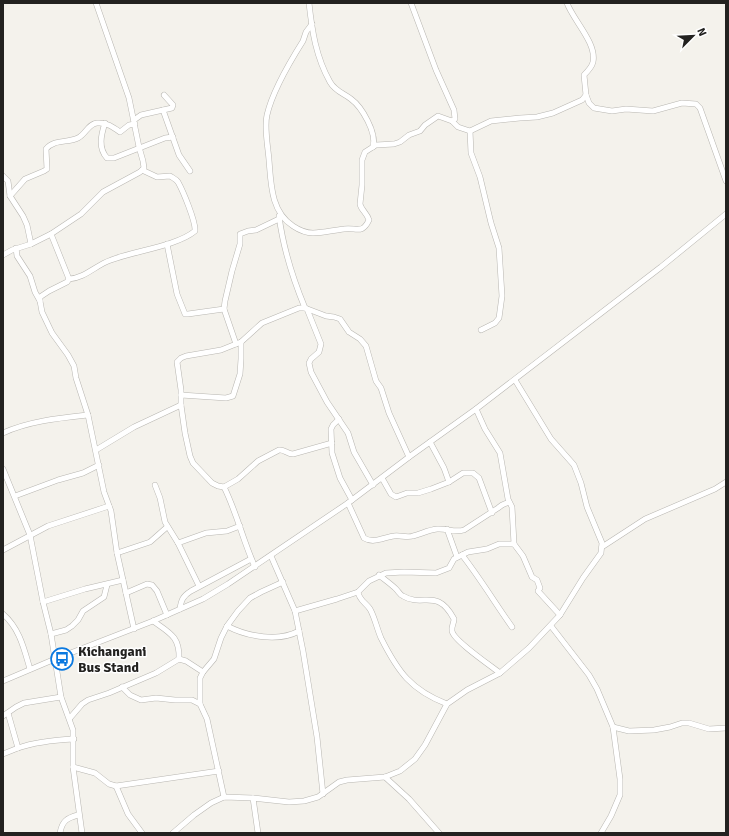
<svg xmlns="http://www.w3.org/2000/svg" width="729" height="836" viewBox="0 0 729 836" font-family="Signika,sans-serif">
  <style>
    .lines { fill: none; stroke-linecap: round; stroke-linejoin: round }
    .minor-casing { stroke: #b8b6b1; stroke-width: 6 }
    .minor { stroke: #fff; stroke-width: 5 }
    .labels { text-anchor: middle; stroke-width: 3; stroke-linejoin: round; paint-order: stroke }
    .poi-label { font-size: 14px; font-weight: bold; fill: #232220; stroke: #fff; text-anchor: start }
  </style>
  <rect width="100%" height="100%" fill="#f4f2ec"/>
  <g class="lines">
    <g class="minor-casing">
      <g id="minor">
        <path d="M309 3C312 31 316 57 330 82 335 91 343 93 351 99 362 107 377 133 373 147"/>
        <path d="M312 24 306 32 303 41C291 60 272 93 267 115 264 127 268 147 269 160 271 184 271 212 293 226 299 230 306 233 313 233 323 233 334 230 344 229 356 227 362 235 369 220 367 213 361 210 360 204L362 185V160L365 152 376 145 394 144 400 142 409 135 420 131 425 125 438 116 452 121 455 119 454 110 436 70 411 3"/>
        <polyline points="586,95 589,103 594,108 612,111 626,109 653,111 682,103 696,104 700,108 726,181"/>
        <polyline points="163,110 179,155 190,171"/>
        <polyline points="134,120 141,115 172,108 173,105 164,95"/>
        <path d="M452 121 458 127 470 131 491 121 520 118 537 117 553 113 582 100 586 95 584 75C587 72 592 67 593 62 597 43 573 20 567 3"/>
        <path d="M105 123C101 135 98 148 107 158H114L165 138 173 137"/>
        <polyline points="470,131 471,153 480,177 491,223 499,248 502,296 499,318 495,323 481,330"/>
        <polyline points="3,176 8,181 10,196 23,216 27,225 31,244"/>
        <path d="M10 196 25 179 44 171 47 169 46 149C54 139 68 143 78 138 86 134 88 124 97 123 106 122 113 127 120 132L129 125 135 124"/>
        <path d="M279 216C283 247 293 279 305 308"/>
        <polyline points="167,244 177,294 185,314 188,314 224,309"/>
        <polyline points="16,248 17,256 30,276 35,292 40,301 42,312 52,333 68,355 74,366 76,378 88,415 104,492 111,511 117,553 134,629"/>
        <polyline points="3,255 12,250 31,244 51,234 81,214 103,192 140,172 144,168 143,161 139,147 129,98 96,3"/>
        <path d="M69 279C85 278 96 265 111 260 134 251 177 246 195 231 196 222 183 191 178 182 176 179 173 178 170 176L157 177 142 170"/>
        <polyline points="40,301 40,297 49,291 67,282 69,279 51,234"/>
        <polyline points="307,309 321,344 319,352 311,359 309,363 311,372 327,402 348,433 354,452 373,485"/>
        <path d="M241 342 221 350 186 356 181 358 177 362 181 390V405L185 433 190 456 193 463 212 483 218 486 224 487 238 479 258 461 279 450C284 449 287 454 293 454L332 443"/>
        <polyline points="236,344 224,309 225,301 232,271 240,244 240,234 248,231 256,230 279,219"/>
        <polyline points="181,395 226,398 233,396 240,374 241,359 241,342 262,323 299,308 305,308 326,316 334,317 340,319 349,332 360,339 366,346 376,381 381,388 389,413 409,457"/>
        <polyline points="476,409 485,429 500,453 508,499 512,507 514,544 523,556 532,577 537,580 540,588 538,591 560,615"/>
        <polyline points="339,419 333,425 331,429 332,453 340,478 352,500"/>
        <path d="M3 433C29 421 60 418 88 415"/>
        <polyline points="430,442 444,468 449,482"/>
        <polyline points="96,450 134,427 181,405"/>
        <polyline points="3,469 30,535 43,602 51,634 61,697 73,730 73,767 82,833"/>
        <polyline points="382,478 391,494 396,497 407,493 418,493 431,489 449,482 463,473 473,473 479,478 492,513"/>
        <polyline points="155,485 160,498 165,522 178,543 199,586"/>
        <path d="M224 487C237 513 243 541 255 567"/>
        <polyline points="15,496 58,480 83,473 99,465"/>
        <path d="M348 503 364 538C374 544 384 537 394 536 400 535 407 538 413 536 421 534 428 530 437 529 446 528 455 533 464 530L498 508 502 505 509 502"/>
        <polyline points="447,529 457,557"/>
        <polyline points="178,543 206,533 227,531 240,526"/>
        <polyline points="602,547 645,519 715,489 726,482"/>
        <polyline points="3,550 48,526 109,506"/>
        <polyline points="117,553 150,542 167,527"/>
        <path d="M462 555C480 578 495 603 512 627"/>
        <polyline points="271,556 295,611 337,599 358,592"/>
        <path d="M379 575C385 580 391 584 396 589 399 592 400 595 403 596 423 608 437 587 454 619 454 623 451 627 452 631 453 640 491 666 500 673"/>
        <polyline points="126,593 147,584 152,585 157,591 167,615"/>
        <polyline points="43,602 85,589 123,580"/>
        <path d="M180 609C181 600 183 596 191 591L251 559"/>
        <polyline points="295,611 303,651 317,737 323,794"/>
        <path d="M3 614C20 629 24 649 30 669"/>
        <path d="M153 621C170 633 180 637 179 659"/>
        <path d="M227 626C248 637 279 642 299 631"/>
        <polyline points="551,626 589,675 597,689 613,727 620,779 620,795 611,816 601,833"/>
        <polyline points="51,634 66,630 72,626 78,620 83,611 104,597 107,585"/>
        <polyline points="3,681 55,659 153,621 203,599 228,584 348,503 409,457 476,409 661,267 726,214"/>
        <polyline points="122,687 130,695 141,700 156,698 175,700 192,700 200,704 207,719 224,797"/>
        <polyline points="200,704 200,678 203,672 214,659 221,638 227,626 238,611 250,598 261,592 283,582"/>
        <path d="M447 704C411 690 398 672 381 638 377 629 375 618 370 609 366 603 359 600 358 592L369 581 386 573 404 572 436 573 449 568 454 559 468 552 487 549 499 544H514"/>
        <polyline points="8,713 18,748"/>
        <polyline points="3,716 16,707 24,703 61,697"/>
        <polyline points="70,718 82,704 88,700 109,693 156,673 179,659 186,661 203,672"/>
        <polyline points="613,727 629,731 654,730 670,727 682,723 689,723 709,729 726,728"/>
        <path d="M3 754C8 752 13 750 18 748 35 742 55 740 74 739"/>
        <polyline points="73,767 95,773 109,784 116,786 219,771"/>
        <polyline points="385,777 409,799 439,833"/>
        <polyline points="116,786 128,814 142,833"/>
        <polyline points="253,798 258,833"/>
        <path d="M60 833C62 821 67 818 78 815"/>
        <polyline points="173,833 194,815 211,803 224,797 253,798 289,802 304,801 318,797 339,782 347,780 385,777 400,771 415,759 425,745 447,704 467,690 500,673 529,648 560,615 583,578 601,553 602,543 587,507 581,483 574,465 551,439 515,380"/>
      </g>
    </g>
    <use href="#minor" class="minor"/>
  </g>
  <defs>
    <g id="bus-ring" transform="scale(1.15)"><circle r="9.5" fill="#fff" stroke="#0b79e0" stroke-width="1.5"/><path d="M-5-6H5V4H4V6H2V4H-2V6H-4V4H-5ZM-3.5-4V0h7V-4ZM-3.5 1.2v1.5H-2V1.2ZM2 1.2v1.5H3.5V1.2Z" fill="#0b79e0"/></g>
  </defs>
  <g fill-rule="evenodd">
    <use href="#bus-ring" x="62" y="659"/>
  </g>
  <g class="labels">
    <g class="poi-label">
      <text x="78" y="656">Kichangani<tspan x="78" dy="16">Bus Stand</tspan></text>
    </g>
  </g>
  <rect width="729" height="836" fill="none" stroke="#232220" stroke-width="8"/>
  <g transform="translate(693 36) rotate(66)" stroke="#ffffff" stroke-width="3" paint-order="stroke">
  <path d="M0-3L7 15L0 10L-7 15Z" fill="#232220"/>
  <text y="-6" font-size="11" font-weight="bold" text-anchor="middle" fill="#232220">N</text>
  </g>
</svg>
